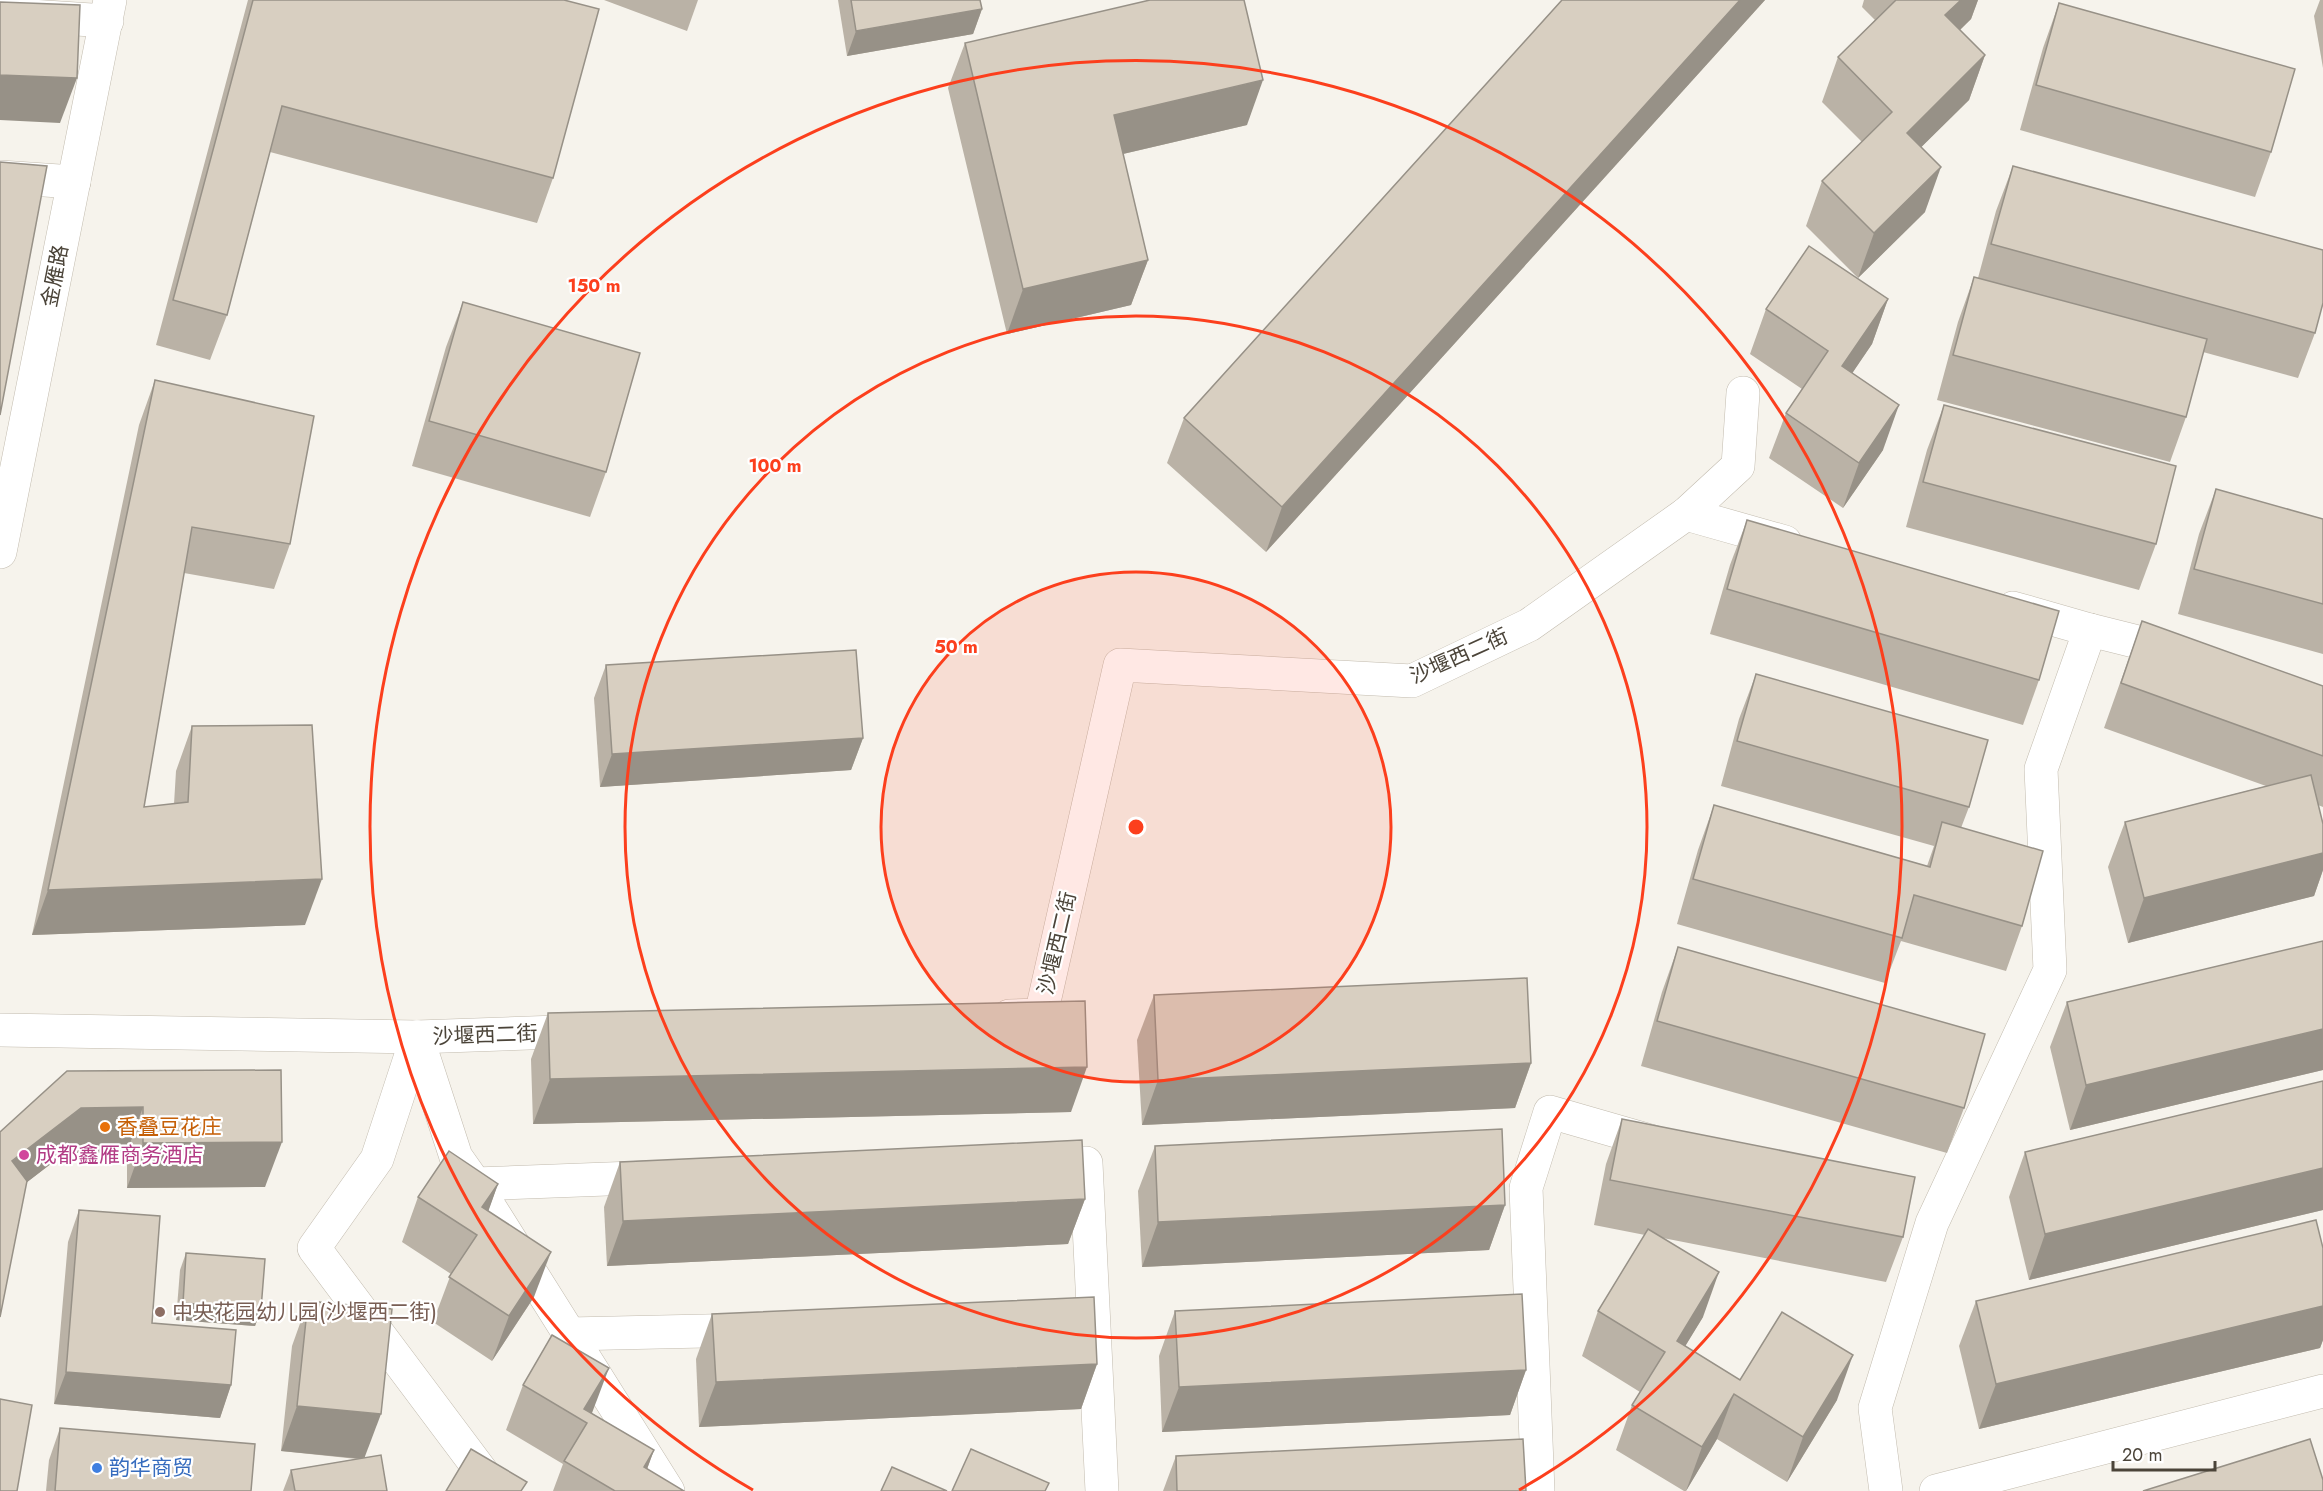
<svg xmlns="http://www.w3.org/2000/svg" width="2323" height="1491" viewBox="0 0 2323 1491" font-family="Jost,'Noto Sans SC',sans-serif">
  <style>
    .lines { fill: none; stroke-linecap: round; stroke-linejoin: round }
    .minor-casing { stroke: #c2bbae; stroke-width: 34 }
    .tertiary-casing { stroke: #c2bbae; stroke-width: 34 }
    .minor { stroke: #fff; stroke-width: 33 }
    .tertiary { stroke: #fff; stroke-width: 33 }
    .wall { fill: #bab2a6 }
    .shaded-wall { fill: #979187 }
    .building { fill: #d8cfc1; stroke: #979187; stroke-width: 1.5 }
    .ring { fill: none; stroke: #fc3f1d; stroke-width: 3 }
    .food-dot { fill: #e8710a; stroke: #fff; stroke-width: 2 }
    .hotel-dot { fill: #d1479c; stroke: #fff; stroke-width: 2 }
    .education-dot { fill: #8d6e63; stroke: #fff; stroke-width: 2 }
    .shop-dot { fill: #3f7fe0; stroke: #fff; stroke-width: 2 }
    .labels { text-anchor: middle; stroke-width: 4.5; stroke-linejoin: round; paint-order: stroke }
    .street-label { font-size: 21px; fill: #4b4439; stroke: #fff }
    .food-label { font-size: 21px; fill: #c56008; stroke: #fff; text-anchor: start }
    .hotel-label { font-size: 21px; fill: #b23c85; stroke: #fff; text-anchor: start }
    .education-label { font-size: 21px; fill: #785e54; stroke: #fff; text-anchor: start }
    .shop-label { font-size: 21px; fill: #366cbe; stroke: #fff; text-anchor: start }
    .centre { fill: #fc3f1d; stroke: #fff; stroke-width: 3 }
    .ring-label { font-size: 18px; text-anchor: middle; font-weight: bold; fill: #fc3f1d; stroke: #fff; stroke-width: 4.5; stroke-linejoin: round; paint-order: stroke }
  </style>
  <rect width="100%" height="100%" fill="#f6f3ec"/>
  <g class="lines">
    <g class="minor-casing">
      <g id="minor">
        <polyline points="0,14 107,21"/>
        <polyline points="0,177 74,182"/>
        <polyline points="1686,514 1785,542"/>
        <polyline points="2013,608 2090,630 2178,652"/>
        <polyline points="1009,1016 1041,1015 1120,665 1412,681 1529,625 1686,514 1738,466 1743,393"/>
        <polyline points="0,1030 417,1037 586,1031"/>
        <polyline points="417,1037 377,1159 314,1248 496,1491"/>
        <polyline points="417,1037 456,1157 475,1184 668,1491"/>
        <polyline points="1038,1164 1086,1163 1102,1491"/>
        <polyline points="475,1184 660,1177"/>
        <polyline points="569,1334 750,1330"/>
        <polyline points="1538,1491 1526,1188 1550,1112 1661,1144"/>
        <polyline points="1886,1491 1875,1408 1932,1223 2050,970 2041,769 2090,630"/>
        <polyline points="1936,1491 2323,1391"/>
      </g>
    </g>
    <g class="tertiary-casing">
      <polyline id="tertiary" points="0,552 110,0"/>
    </g>
    <use href="#minor" class="minor"/>
    <use href="#tertiary" class="tertiary"/>
  </g>
  <g class="wall">
    <polygon points="248,0 564,0 553,178 537,223 270,152 227,315 210,360 156,345"/>
    <polygon points="604,0 698,0 687,31"/>
    <polygon points="838,0 980,0 982,9 973,34 847,56"/>
    <polygon points="1562,0 1765,0 1266,552 1167,463 1184,418"/>
    <polygon points="1864,0 1978,0 1971,19 1960,30 1985,55 1969,100 1921,147 1925,212 1858,278 1806,226 1822,181 1862,142 1822,102 1838,57 1875,20 1862,7"/>
    <polygon points="2320,0 2323,0 2323,68 2314,16"/>
    <polygon points="2059,3 2271,152 2255,197 2020,130 2043,48"/>
    <polygon points="965,43 1247,125 1123,154 1148,260 1131,305 1007,334 948,88"/>
    <polygon points="2013,166 2315,333 2298,378 2203,352 2186,417 2170,462 1937,400 1958,322 1974,277 1978,278 1996,211"/>
    <polygon points="1888,299 1872,344 1852,373 1883,450 1843,508 1769,458 1786,413 1802,389 1750,354 1766,309"/>
    <polygon points="463,302 606,472 590,517 412,466 446,347"/>
    <polygon points="155,380 290,544 274,589 184,573 144,807 174,804 176,771 192,726 305,925 32,935 139,425"/>
    <polygon points="1944,405 2156,544 2139,590 1906,527 1927,450"/>
    <polygon points="2216,489 2323,519 2323,654 2178,614 2199,534"/>
    <polygon points="1747,520 2039,680 2023,725 1710,634 1730,565"/>
    <polygon points="2142,621 2323,686 2323,807 2318,805 2323,824 2323,870 2314,896 2128,943 2108,867 2125,822 2266,786 2104,728"/>
    <polygon points="606,665 863,738 851,770 600,787 594,698"/>
    <polygon points="1756,674 1969,807 1961,828 2022,926 2006,971 1901,941 1885,983 1677,924 1698,850 1714,805 1927,866 1934,846 1721,786 1739,719"/>
    <polygon points="2323,941 2323,1070 2070,1130 2050,1047 2067,1002"/>
    <polygon points="1678,947 1964,1108 1947,1153 1641,1066 1662,992"/>
    <polygon points="1154,995 1531,1063 1515,1108 1142,1125 1137,1040"/>
    <polygon points="548,1013 1071,1112 533,1124 531,1059"/>
    <polygon points="281,1070 265,1187 127,1188 127,1152 65,1153 27,1182 0,1132"/>
    <polygon points="2323,1081 2323,1210 2029,1280 2009,1197 2025,1152"/>
    <polygon points="1622,1119 1903,1237 1886,1282 1663,1238 1703,1317 1685,1346 1740,1380 1837,1400 1787,1482 1717,1439 1686,1491 1684,1491 1616,1450 1632,1405 1640,1392 1582,1356 1598,1311 1645,1235 1594,1225 1606,1164"/>
    <polygon points="1155,1146 1505,1205 1489,1250 1142,1267 1138,1191"/>
    <polygon points="620,1162 1085,1199 1068,1244 607,1266 604,1207"/>
    <polygon points="498,1184 488,1211 534,1297 492,1361 433,1322 451,1274 402,1242 418,1197"/>
    <polygon points="79,1210 152,1323 231,1385 220,1418 54,1404 68,1242"/>
    <polygon points="2323,1248 2323,1340 2320,1348 1979,1429 1959,1346 1976,1301"/>
    <polygon points="186,1253 261,1309 255,1326 176,1320 180,1270"/>
    <polygon points="308,1301 365,1457 387,1491 283,1491 291,1470 357,1459 281,1451 292,1346"/>
    <polygon points="1175,1311 1526,1370 1510,1415 1162,1432 1159,1356"/>
    <polygon points="712,1314 1097,1364 1081,1409 699,1427 696,1359"/>
    <polygon points="523,1385 592,1414 654,1450 647,1469 684,1491 553,1491 563,1464 506,1430"/>
    <polygon points="60,1428 251,1491 46,1491 49,1460"/>
    <polygon points="1176,1456 1526,1491 1163,1491"/>
  </g>
  <g class="shaded-wall">
    <polygon points="1740,0 1765,0 1266,552 1282,507"/>
    <polygon points="1961,0 1978,0 1971,19 1929,60 1945,15"/>
    <polygon points="982,9 973,34 847,56 856,31"/>
    <polygon points="1985,55 1969,100 1890,178 1907,133"/>
    <polygon points="0,75 77,78 60,123 0,120"/>
    <polygon points="1263,80 1247,125 1097,160 1114,115"/>
    <polygon points="1941,167 1925,212 1858,278 1874,233"/>
    <polygon points="1148,260 1131,305 1007,334 1023,289"/>
    <polygon points="1888,299 1872,344 1826,412 1842,366"/>
    <polygon points="1899,405 1883,450 1843,508 1859,463"/>
    <polygon points="863,738 851,770 600,787 612,754"/>
    <polygon points="2323,853 2323,870 2314,896 2128,943 2144,898"/>
    <polygon points="322,879 305,925 32,935 48,890"/>
    <polygon points="2323,1029 2323,1070 2070,1130 2086,1085"/>
    <polygon points="1531,1063 1515,1108 1142,1125 1158,1080"/>
    <polygon points="1087,1067 1071,1112 533,1124 550,1079"/>
    <polygon points="143,1107 127,1152 65,1153 0,1203 12,1161 81,1108"/>
    <polygon points="282,1142 265,1187 127,1188 143,1143"/>
    <polygon points="2323,1168 2323,1210 2029,1280 2045,1234"/>
    <polygon points="498,1184 482,1229 482,1207"/>
    <polygon points="1085,1199 1068,1244 607,1266 623,1221"/>
    <polygon points="1505,1205 1489,1250 1142,1267 1158,1222"/>
    <polygon points="551,1252 534,1297 492,1361 509,1316"/>
    <polygon points="1719,1272 1703,1317 1661,1386 1677,1341"/>
    <polygon points="183,1303 261,1309 255,1326 176,1320"/>
    <polygon points="2323,1306 2323,1340 2320,1348 1979,1429 1996,1384"/>
    <polygon points="1853,1355 1837,1400 1787,1482 1803,1437"/>
    <polygon points="1097,1364 1081,1409 699,1427 716,1382"/>
    <polygon points="609,1368 592,1413 586,1423 584,1409"/>
    <polygon points="1526,1370 1510,1415 1162,1432 1179,1387"/>
    <polygon points="66,1372 231,1385 220,1418 54,1404"/>
    <polygon points="1734,1394 1717,1439 1686,1491 1702,1447"/>
    <polygon points="297,1406 381,1414 364,1459 281,1451"/>
    <polygon points="654,1450 639,1491 644,1467"/>
  </g>
  <g class="building">
    <polygon points="253,0 564,0 599,9 553,178 282,106 227,315 173,300"/>
    <polygon points="851,0 980,0 982,9 856,31"/>
    <polygon points="1150,0 1244,0 1263,80 1114,115 1148,260 1023,289 965,43"/>
    <polygon points="1562,0 1740,0 1282,507 1184,418"/>
    <polygon points="1896,0 1961,0 1945,15 1985,55 1907,133 1941,167 1874,233 1822,181 1892,112 1838,57"/>
    <polygon points="0,2 80,5 77,78 0,75"/>
    <polygon points="2059,3 2295,69 2271,152 2036,85"/>
    <polygon points="0,162 47,166 0,415"/>
    <polygon points="2013,166 2323,250 2323,303 2315,333 1991,244"/>
    <polygon points="1809,246 1888,299 1842,366 1899,405 1859,463 1786,413 1828,351 1766,309"/>
    <polygon points="1974,277 2207,339 2186,417 1953,355"/>
    <polygon points="463,302 640,353 606,472 429,421"/>
    <polygon points="155,380 314,416 290,544 192,527 144,807 188,802 192,726 312,725 322,879 48,890"/>
    <polygon points="1944,405 2176,466 2156,544 1923,482"/>
    <polygon points="2216,489 2323,519 2323,604 2194,569"/>
    <polygon points="1747,520 2059,611 2039,680 1727,589"/>
    <polygon points="2142,621 2323,686 2323,756 2121,683"/>
    <polygon points="856,650 863,738 612,754 606,665"/>
    <polygon points="1756,674 1988,740 1969,807 1737,741"/>
    <polygon points="2311,775 2323,824 2323,853 2144,898 2125,822"/>
    <polygon points="1714,805 1930,867 1942,822 2043,851 2022,926 1914,895 1902,938 1693,879"/>
    <polygon points="2323,941 2323,1029 2086,1085 2067,1002"/>
    <polygon points="1678,947 1985,1034 1964,1108 1657,1021"/>
    <polygon points="1527,978 1531,1063 1158,1080 1154,995"/>
    <polygon points="1085,1001 1087,1067 550,1079 548,1013"/>
    <polygon points="281,1070 282,1142 143,1143 143,1107 81,1108 12,1161 27,1181 0,1317 0,1132 67,1071"/>
    <polygon points="2323,1081 2323,1168 2045,1234 2025,1152"/>
    <polygon points="1622,1119 1915,1177 1903,1237 1610,1180"/>
    <polygon points="1502,1129 1505,1205 1158,1222 1155,1146"/>
    <polygon points="1082,1140 1085,1199 623,1221 620,1162"/>
    <polygon points="449,1151 498,1184 482,1207 551,1252 509,1316 449,1277 477,1235 418,1197"/>
    <polygon points="79,1210 160,1216 152,1323 236,1330 231,1385 66,1372"/>
    <polygon points="2316,1220 2323,1248 2323,1306 1996,1384 1976,1301"/>
    <polygon points="1648,1229 1719,1272 1677,1341 1740,1380 1782,1312 1853,1355 1803,1437 1734,1394 1702,1447 1632,1405 1665,1352 1598,1311"/>
    <polygon points="186,1253 265,1259 261,1309 183,1303"/>
    <polygon points="1522,1294 1526,1370 1179,1387 1175,1311"/>
    <polygon points="1094,1297 1097,1364 716,1382 712,1314"/>
    <polygon points="308,1301 392,1309 381,1414 297,1406"/>
    <polygon points="552,1335 609,1368 584,1409 654,1450 644,1467 684,1491 615,1491 564,1461 587,1423 523,1385"/>
    <polygon points="0,1399 32,1405 17,1491 0,1491"/>
    <polygon points="60,1428 255,1444 251,1491 55,1491"/>
    <polygon points="1523,1439 1526,1491 1177,1491 1176,1456"/>
    <polygon points="2310,1439 2323,1480 2323,1491 2143,1491"/>
    <polygon points="471,1449 527,1482 521,1491 446,1491"/>
    <polygon points="971,1449 1049,1483 1045,1491 952,1491"/>
    <polygon points="381,1455 387,1491 295,1491 291,1470"/>
    <polygon points="892,1467 947,1491 881,1491"/>
  </g>
  <circle cx="1136" cy="827" r="255" fill="#fc3f1d" fill-opacity=".12"/>
  <g class="ring">
    <circle cx="1136" cy="827" r="255"/>
    <circle cx="1136" cy="827" r="511"/>
    <path d="M753 1490A766 766 0 1 1 1519 1490"/>
  </g>
  <circle class="food-dot" cx="105" cy="1127" r="6"/>
  <circle class="hotel-dot" cx="24" cy="1155" r="6"/>
  <circle class="education-dot" cx="160" cy="1312" r="6"/>
  <circle class="shop-dot" cx="97" cy="1468" r="6"/>
  <g class="labels">
    <g class="street-label">
      <text transform="translate(55 276) rotate(-79)" y="7">金雁路</text>
      <text transform="translate(1459 656) rotate(-24)" y="7">沙堰西二街</text>
      <text transform="translate(1057 943) rotate(-77)" y="7">沙堰西二街</text>
      <text transform="translate(485 1035) rotate(-2)" y="7">沙堰西二街</text>
    </g>
    <g class="food-label">
      <text x="117" y="1134">香叠豆花庄</text>
    </g>
    <g class="hotel-label">
      <text x="36" y="1162">成都鑫雁商务酒店</text>
    </g>
    <g class="education-label">
      <text x="172" y="1319">中央花园幼儿园(沙堰西二街)</text>
    </g>
    <g class="shop-label">
      <text x="109" y="1475">韵华商贸</text>
    </g>
  </g>
  <circle cx="1136" cy="827" r="9" class="centre"/>
  <g class="ring-label">
    <text x="594" y="292">150 m</text>
    <text x="775" y="472">100 m</text>
    <text x="956" y="653">50 m</text>
  </g>
  <path d="M2113 1461v9h102v-9" fill="none" stroke="#4b4439" stroke-width="3"/>
  <text x="2122" y="1461" font-size="18" fill="#4b4439" stroke="#ffffff" stroke-width="4.5" paint-order="stroke">20 m</text>
</svg>
